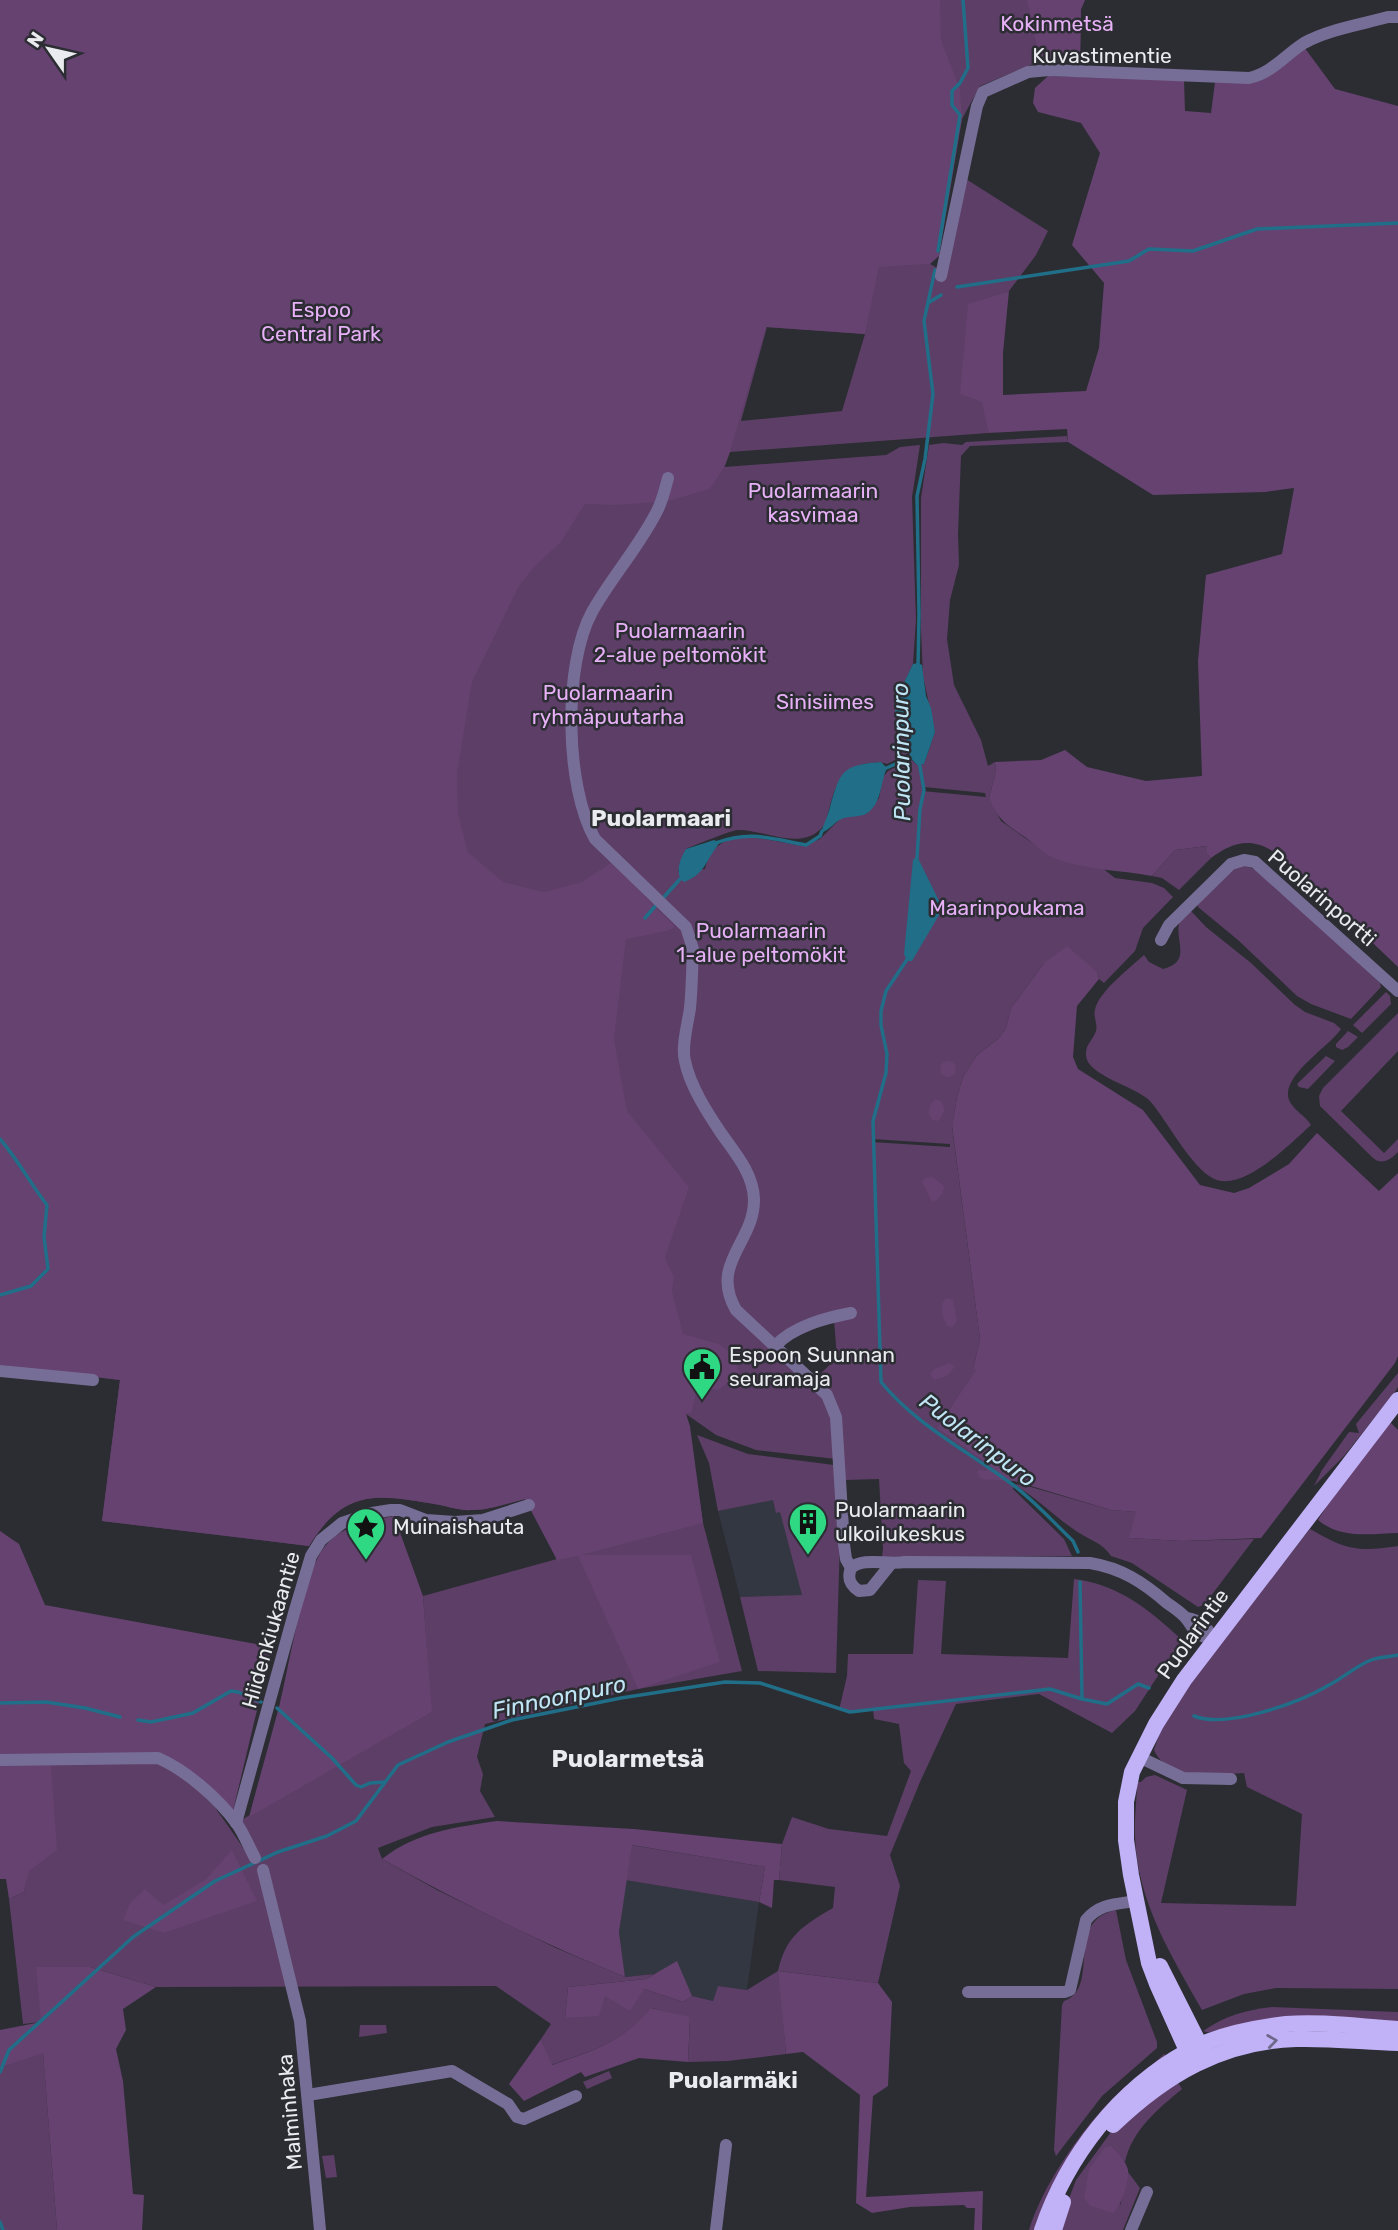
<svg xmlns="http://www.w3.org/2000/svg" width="1398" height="2230" viewBox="0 0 1398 2230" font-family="Rubik,sans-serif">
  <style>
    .built { fill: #333742 }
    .green { fill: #5d3e67; fill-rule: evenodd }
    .forest { fill: #65426f }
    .water { fill: #216e88 }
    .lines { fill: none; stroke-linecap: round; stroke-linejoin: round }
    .stream { stroke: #216e88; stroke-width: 3.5 }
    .minor { stroke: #776e97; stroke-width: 12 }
    .major { stroke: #c1b1f6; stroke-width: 16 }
    .oneway { stroke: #6e688a }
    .labels { text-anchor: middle; stroke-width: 5; stroke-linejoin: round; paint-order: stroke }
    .park-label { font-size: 21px; fill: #e7b0f7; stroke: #2b2d32 }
    .street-label { font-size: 21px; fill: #eaebef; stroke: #2b2d32 }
    .poi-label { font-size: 21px; fill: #eaebef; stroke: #2b2d32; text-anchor: start }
    .water-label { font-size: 23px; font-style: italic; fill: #bfe5f5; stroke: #2b2d32 }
    .neighbourhood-label { font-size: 23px; font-weight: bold; fill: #eaebef; stroke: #2b2d32 }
    .quarter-label { font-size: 24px; font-weight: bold; fill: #eaebef; stroke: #2b2d32 }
  </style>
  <rect width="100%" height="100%" fill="#2b2d32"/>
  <g class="built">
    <polygon points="773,1499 780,1512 837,1596 740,1597 718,1511"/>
    <polygon points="625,1880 759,1902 747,1990 718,1986 713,2001 692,1996 675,1967 654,1974 625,1977 619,1932"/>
  </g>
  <g class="green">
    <path d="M0 0H1085L1081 9 1080 62 1040 61 980 86 962 119 930 264 939 269 966 179 1048 231 1036 255 1009 291 968 305 988 433 730 452 724 467 886 455 900 447 920 445 912 497 916 620 913 664 895 701V713L908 743 909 753 887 764C879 761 872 763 865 764 834 769 833 799 825 824 803 854 766 829 737 830 733 830 692 846 686 849L678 872 705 869C717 820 769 842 804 846L820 839 842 817 866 814 879 798 883 777 888 771 911 759 917 765 924 764 935 732 923 676 921 631V498L929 445 943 443 962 445 966 442 1067 436 1068 442 970 446 961 456 958 534 959 565 950 600 947 639 954 685 981 740 988 766 995 762 996 771 989 798 1001 821 1054 858 1089 867H1101L1115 878 1152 883 1164 888 1173 897 1143 928 1135 951 1104 983 1099 979 1097 972 1044 963 1011 1008 1006 1028 998 1039 977 1055 963 1077 957 1097 952 1127 980 1339 973 1369H977L960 1396 990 1465 1011 1484H1012L1024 1485 1111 1510 1137 1512 1130 1538 1182 1541 1254 1539 1204 1605 1198 1607 1132 1563 1111 1556C1102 1542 1089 1540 1076 1531 1054 1516 1036 1497 1013 1484V1489L1064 1539 1072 1556 882 1557 883 1549 879 1479 845 1480 836 1459 756 1450 716 1435 686 1414 703 1523 742 1671 638 1689 485 1724 477 1757 483 1774 480 1791 495 1817 432 1827 378 1848 382 1859 437 1890 556 1948 625 1977 654 1974 646 1979 568 1987 565 2018 605 1995 644 1989 683 2002 692 1996 713 2001 718 1986 747 1990 778 1971C786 1935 804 1925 833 1908L835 1887 779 1880 782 1844 792 1817 829 1829 887 1836 911 1771 904 1763 899 1724 874 1719 873 1709 850 1712 839 1710 847 1676 848 1654H913L918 1580 946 1581 941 1654 1068 1658 1074 1579C1119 1585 1147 1608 1180 1638V1642L1135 1711 1112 1733 1039 1694 956 1704 920 1782 890 1855 900 1886 878 1983 779 1971 786 2054 728 2061 688 2062 690 2018 652 2008C623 2042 592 2051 551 2065L541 2039 551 2024 496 1986 156 1987 90 1967 41 2022 23 2024 9 1899 24 1892 51 1764 157 1763 183 1776 214 1806 251 1859 236 1823 431 1712 423 1596 557 1559 525 1499C508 1503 490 1510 472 1510 462 1511 450 1507 440 1505 379 1495 346 1486 309 1546L102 1521 120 1380 0 1365ZM767 327 865 334 842 411 741 421ZM924 787 985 793 986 797 922 791ZM872 1139 950 1144V1147L872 1142ZM834 1320 837 1358 819 1375 806 1379 776 1353 785 1342Z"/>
    <polygon points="1207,846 1207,854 1211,858 1179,890 1162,878 1152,876 1175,850"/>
    <polygon points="1241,865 1258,870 1380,983 1381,987 1351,1019 1311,1004 1297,996 1238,940 1198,907 1197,903 1229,872"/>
    <path d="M1190 910 1206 927 1251 963 1295 1005 1305 1012 1334 1023 1341 1029C1329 1047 1280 1076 1289 1100 1293 1110 1306 1116 1311 1125 1291 1143 1251 1184 1222 1181 1196 1179 1167 1119 1149 1100 1136 1087 1086 1075 1086 1055 1085 1045 1093 1040 1096 1031 1098 1024 1093 1017 1095 1010 1098 992 1130 968 1144 955L1149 962 1163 969C1195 961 1171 936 1181 919 1182 917 1189 911 1190 910Z"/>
    <polygon points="1386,992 1390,996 1391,1004 1362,1033 1353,1025"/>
    <path d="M1398 1013V1051L1341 1111 1384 1153 1398 1139V1152C1391 1159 1382 1166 1373 1158L1320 1106 1319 1096 1323 1088Z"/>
    <polygon points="1348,1031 1358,1037 1348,1047 1342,1050 1336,1047 1336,1044"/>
    <polygon points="1326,1056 1335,1061 1308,1089 1299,1087 1297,1084"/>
    <polygon points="1398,1373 1398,1387 1395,1392 1344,1456 1314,1486 1322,1470 1349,1432 1359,1433 1356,1424"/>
    <polygon points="697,1435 748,1454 834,1465 840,1540 836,1673 758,1671 740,1597 802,1595 780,1512 776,1513 773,1500 718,1511 709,1463"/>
    <path d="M1310 1529C1347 1550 1356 1552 1398 1546V1989L1276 1988 1244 1994 1202 2010C1171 1955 1137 1901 1135 1836 1134 1818 1137 1800 1137 1782H1141L1146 1777 1155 1775 1187 1790 1161 1903 1296 1906 1302 1814 1247 1787 1244 1773C1216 1775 1168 1782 1154 1750L1161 1728 1202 1666Z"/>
    <polygon points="631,1845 765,1867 759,1902 625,1880"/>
    <path d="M1116 1910 1126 1960 1157 2042V2048L1102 2096 1056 2156 1054 2150 1062 2005 1064 2001C1102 1988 1063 1921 1116 1910Z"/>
    <path d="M1272 2007 1398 2012V2022L1211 2033 1203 2031C1225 2016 1245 2010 1272 2007Z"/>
    <polygon points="360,2025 386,2025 387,2033 359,2037"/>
    <polygon points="43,2052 57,2230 0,2230 0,2068"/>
    <path d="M1164 2054 1167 2057 1134 2085 1037 2230H1029C1042 2186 1081 2130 1114 2097 1130 2082 1148 2070 1164 2054Z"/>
    <polygon points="609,2071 612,2078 587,2089 583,2082"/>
    <path d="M1177 2081 1182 2089C1158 2109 1132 2130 1125 2162L1112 2146 1120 2206 1128 2172 1140 2188 1123 2230H1057L1076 2180 1114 2128Z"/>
    <polygon points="334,2155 337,2177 326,2178 322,2156"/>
  </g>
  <g class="forest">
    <path d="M0 0H940L941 40 960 89 962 119 939 256 930 264 879 267 865 334 766 327 730 452 724 468 710 489 668 501 616 505 585 504 561 542 535 566 519 586 472 682 457 774 458 814 468 852 503 882 544 892 582 882 612 862 675 927 667 931 626 939 614 1039 627 1111 689 1187 665 1258 674 1277 672 1291 683 1334 719 1344 731 1352 740 1374 718 1390 697 1387 692 1412 686 1414 690 1426 703 1523 581 1555H691L720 1662 638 1689 578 1556 557 1560 525 1499C508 1503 490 1510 472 1510 462 1511 450 1507 440 1505 379 1495 346 1486 309 1546L102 1521 120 1380 0 1365Z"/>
    <polygon points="1027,0 1085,0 1081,9 1080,62 1040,61"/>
    <path d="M1304 47 1335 89 1398 106V967C1369 939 1340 912 1311 885 1297 872 1279 851 1260 845 1241 839 1226 847 1211 858L1207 854V846L1175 850 1152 876C1120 870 1086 870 1056 859 1045 855 1034 844 1025 837 1006 824 998 820 989 798L996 771 995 762 1041 760 1065 750 1087 767 1146 781 1202 776 1198 661 1206 575 1282 554 1294 488 1265 492 1153 495 1068 442 1067 429 988 433 982 402 960 394 968 304 1009 291 1003 353V395L1086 391 1099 348 1104 283 1072 245 1100 153 1081 123 1038 112 1033 103 1035 88 1048 76 1184 80 1185 111 1211 113 1215 82 1244 83Z"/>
    <polygon points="1067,946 1097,972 1099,979 1077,1006 1073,1057 1078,1069 1143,1110 1200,1185 1234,1193 1249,1188 1289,1164 1317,1133 1379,1191 1398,1173 1398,1356 1395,1363 1261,1538 1182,1541 1129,1538 1136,1512 1111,1510 1014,1481 981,1479 977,1472 979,1470 986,1471 990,1465 937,1428 976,1370 973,1369 980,1339 952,1126 957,1097 963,1077 977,1055 998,1039 1006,1028 1011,1008 1044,963"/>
    <circle cx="948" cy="1069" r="8"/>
    <polygon points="936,1099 941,1101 945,1110 939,1121 932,1120 928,1112 931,1104"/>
    <path d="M933 1177 944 1186C944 1193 939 1200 932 1202L922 1182 925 1178Z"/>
    <path d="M946 1298 953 1299 957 1321 953 1327 947 1326C942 1316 938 1307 946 1298Z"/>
    <path d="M949 1363 955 1366C949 1376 945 1377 934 1380L930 1374 934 1369Z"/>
    <path d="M1391 1423 1398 1430V1533C1370 1534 1340 1539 1318 1520 1332 1499 1371 1431 1391 1423Z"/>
    <path d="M394 1516 423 1596 432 1712 249 1817C259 1779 270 1741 280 1703 289 1668 304 1568 326 1545 343 1525 369 1521 394 1516Z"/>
    <polygon points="0,1531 19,1544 45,1605 272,1647 233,1811 161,1753 0,1756"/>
    <polygon points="0,1764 51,1764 57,1850 29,1871 24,1892 9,1899 6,1879 0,1879"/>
    <path d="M497 1821 634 1829 782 1844 779 1880H774L772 1908 759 1902 765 1867 632 1845 619 1932 625 1977C541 1943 461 1903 382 1859 416 1832 456 1827 497 1821Z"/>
    <polygon points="232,1850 257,1901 164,1933 123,1920 130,1903 145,1889 163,1905 205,1880"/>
    <polygon points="677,1961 692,1996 683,2002 644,1989 630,2011 605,1996 599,2016 565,2018 568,1987 646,1979"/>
    <polygon points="36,1967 90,1967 156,1987 123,2009 126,2030 116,2049 123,2081 133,2194 144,2195 142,2230 57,2230 43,2053 0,2068 0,2030 41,2022"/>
    <polygon points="778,1971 878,1983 892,2002 888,2086 873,2096 866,2197 983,2191 982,2230 974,2230 975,2208 967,2208 964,2205 910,2207 872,2213 856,2203 860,2095 803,2052 786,2054"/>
    <path d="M651 2008 690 2017 688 2062 639 2058 585 2077 581 2072 524 2101 509 2084 541 2039 552 2065C592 2051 623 2042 651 2008Z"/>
    <path d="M1112 2146C1118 2153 1126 2161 1128 2170 1129 2183 1122 2205 1113 2213L1090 2206 1084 2197 1089 2169 1105 2147Z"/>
  </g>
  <g class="water">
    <polygon points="918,663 922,665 926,696 931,708 935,732 924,764 917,765 910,757 908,743 895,713 895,701 913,664"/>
    <path d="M881 762 887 768C880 783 882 804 866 814 860 817 851 816 844 818 836 820 830 830 821 833 823 825 828 816 830 807 840 771 842 765 881 762Z"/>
    <path d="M714 840 718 842V845C705 862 705 874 684 882 674 874 680 859 686 849Z"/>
    <polygon points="917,856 940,903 939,915 912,961 907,961 904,954 913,860"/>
  </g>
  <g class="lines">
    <g class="stream">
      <polyline points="938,251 960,115 952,105 952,91 960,83 968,68 963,0"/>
      <polyline points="957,287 1129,261 1149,249 1193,251 1257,229 1398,223"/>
      <polyline points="928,303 941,295"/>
      <polyline points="918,667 919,615 917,496 925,459 933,394 924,321 935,270"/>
      <polyline points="884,769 912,757"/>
      <path d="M716 843C751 830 771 839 806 845L820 836 822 831"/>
      <polyline points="917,858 920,809 924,790 919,761"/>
      <polyline points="663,898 681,878"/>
      <polyline points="645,918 657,904"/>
      <path d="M908 958 886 991 881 1011V1025L887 1054 886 1073 873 1121 881 1382C915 1424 966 1450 1009 1482 1032 1498 1052 1521 1073 1541L1078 1552"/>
      <path d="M0 1139C18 1160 30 1183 47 1205L44 1237 48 1269 31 1286 0 1295"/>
      <polyline points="1080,1582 1082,1698"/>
      <polyline points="0,1703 46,1702 85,1708 120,1717"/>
      <polyline points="277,1708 332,1758 356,1785 361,1787 370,1783 385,1782"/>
      <path d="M1194 1716C1227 1729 1299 1703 1329 1685 1343 1678 1356 1666 1371 1660 1379 1657 1390 1657 1398 1655"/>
      <polyline points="138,1720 151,1722 193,1713 231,1691 238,1692 261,1702"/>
      <polyline points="0,2072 9,2050 133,1937 215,1881 278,1852 327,1836 356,1821 398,1765 448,1742 512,1720 621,1698 725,1682 760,1683 850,1712 1050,1689 1082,1699 1107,1704 1138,1684 1149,1688"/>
      <polyline points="0,2222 3,2230"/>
    </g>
    <g class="minor">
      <path d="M941 276 977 106 983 92 1028 72 1049 70 1249 78C1272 73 1285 55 1304 43 1326 30 1363 24 1388 17H1398"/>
      <path d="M668 478C665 489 662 503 656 513 638 548 611 578 592 612 563 665 565 787 595 839L686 927 693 949C692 969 692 989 690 1008 688 1024 681 1046 685 1061 690 1086 707 1112 721 1133 735 1153 753 1173 754 1199 755 1242 709 1263 736 1310L827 1395 836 1417 844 1544 846 1559 851 1568"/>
      <polyline points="1161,940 1169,925 1231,864 1244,860 1255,862 1398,991"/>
      <path d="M775 1346C794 1326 825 1318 851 1313"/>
      <polyline points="0,1371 93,1380"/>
      <path d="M890 1565 870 1590 859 1591C850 1585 847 1578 851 1568 863 1557 887 1565 905 1562L1090 1563C1121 1568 1143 1582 1167 1603 1173 1607 1180 1612 1185 1617 1197 1631 1190 1634 1213 1639"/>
      <path d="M1186 1618C1200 1620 1207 1626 1213 1639"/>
      <polyline points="1139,1757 1183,1778 1231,1779"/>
      <path d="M0 1760 158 1758C186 1770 219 1799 237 1824 244 1834 249 1847 255 1858"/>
      <polyline points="236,1823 294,1613 311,1556 321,1540 342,1523 372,1513 391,1510 400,1510 426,1520 455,1522 483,1520 529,1505"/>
      <polyline points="263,1870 300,2021 320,2230"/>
      <path d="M968 1992H1065L1070 1990 1086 1920C1099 1904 1116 1904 1136 1901"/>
      <polyline points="308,2095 452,2071 508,2104 517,2117 524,2119 576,2096"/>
      <polyline points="716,2230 726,2145"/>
      <polyline points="1131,2230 1147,2192"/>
    </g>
    <g class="major">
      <polyline points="1160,1966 1204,2053"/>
      <polyline points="1193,2064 1157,1984 1149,1963 1131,1875 1126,1840 1126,1802 1132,1772 1156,1724 1184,1680 1398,1400"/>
      <path d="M1113 2125C1165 2075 1222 2041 1296 2039 1330 2038 1364 2042 1398 2043"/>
      <path d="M1042 2230C1067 2156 1119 2089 1188 2051 1216 2035 1253 2028 1286 2024 1322 2021 1362 2027 1398 2029"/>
      <polyline points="1054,2230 1063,2202"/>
    </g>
  </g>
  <defs><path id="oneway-chevron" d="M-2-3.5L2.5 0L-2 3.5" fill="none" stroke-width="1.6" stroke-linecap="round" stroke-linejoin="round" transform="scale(1.75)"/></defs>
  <use class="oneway" href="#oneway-chevron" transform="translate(1272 2041) rotate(-8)"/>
  <defs>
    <g id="civic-pin" transform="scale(2.0125)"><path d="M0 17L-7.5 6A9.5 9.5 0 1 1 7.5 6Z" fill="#2fd883" stroke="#2b2d32"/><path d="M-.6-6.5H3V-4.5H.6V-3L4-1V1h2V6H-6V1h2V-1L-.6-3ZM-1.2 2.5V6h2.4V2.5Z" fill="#111"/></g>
    <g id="building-pin" transform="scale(2.0125)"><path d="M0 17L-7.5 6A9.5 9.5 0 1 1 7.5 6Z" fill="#2fd883" stroke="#2b2d32"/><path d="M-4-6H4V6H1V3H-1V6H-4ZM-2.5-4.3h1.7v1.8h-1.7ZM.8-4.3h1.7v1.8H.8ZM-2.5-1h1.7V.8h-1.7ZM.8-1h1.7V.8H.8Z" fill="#111"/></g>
    <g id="sight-pin" transform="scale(2.0125)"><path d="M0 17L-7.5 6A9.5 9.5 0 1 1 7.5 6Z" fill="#2fd883" stroke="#2b2d32"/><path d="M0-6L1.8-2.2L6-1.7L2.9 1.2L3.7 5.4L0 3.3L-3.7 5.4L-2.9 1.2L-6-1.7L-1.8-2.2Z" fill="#111"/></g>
  </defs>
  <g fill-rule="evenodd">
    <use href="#civic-pin" x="702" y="1367"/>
    <use href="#building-pin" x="808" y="1522"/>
    <use href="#sight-pin" x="366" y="1527"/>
  </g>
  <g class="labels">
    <g class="park-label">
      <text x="1057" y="31">Kokinmetsä</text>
      <text x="321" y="317">Espoo<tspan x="321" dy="24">Central Park</tspan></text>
      <text x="813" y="498">Puolarmaarin<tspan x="813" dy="24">kasvimaa</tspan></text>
      <text x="680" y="638">Puolarmaarin<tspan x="680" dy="24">2-alue peltomökit</tspan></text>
      <text x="608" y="700">Puolarmaarin<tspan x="608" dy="24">ryhmäpuutarha</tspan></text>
      <text x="825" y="709">Sinisiimes</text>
      <text x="1007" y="915">Maarinpoukama</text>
      <text x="761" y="938">Puolarmaarin<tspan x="761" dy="24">1-alue peltomökit</tspan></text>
    </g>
    <g class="street-label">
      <text x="1102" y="63">Kuvastimentie</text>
      <text transform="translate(1322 898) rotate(41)" y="7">Puolarinportti</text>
      <text transform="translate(271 1630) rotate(-74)" y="7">Hiidenkiukaantie</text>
      <text transform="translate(1193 1634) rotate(-54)" y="7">Puolarintie</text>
      <text transform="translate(290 2112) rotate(-95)" y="7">Malminhaka</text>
    </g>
    <g class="poi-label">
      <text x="729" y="1362">Espoon Suunnan<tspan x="729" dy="24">seuramaja</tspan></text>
      <text x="835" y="1517">Puolarmaarin<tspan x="835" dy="24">ulkoilukeskus</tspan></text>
      <text x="393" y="1534">Muinaishauta</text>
    </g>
    <g class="water-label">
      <text transform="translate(901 752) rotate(-91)" y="8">Puolarinpuro</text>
      <text transform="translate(978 1440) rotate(37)" y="8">Puolarinpuro</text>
      <text transform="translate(559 1697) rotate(-12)" y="8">Finnoonpuro</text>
    </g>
    <g class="neighbourhood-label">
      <text x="661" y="826">Puolarmaari</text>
      <text x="733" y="2088">Puolarmäki</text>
    </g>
    <g class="quarter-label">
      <text x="628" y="1767">Puolarmetsä</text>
    </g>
  </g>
  <g transform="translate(49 49) rotate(304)" stroke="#2b2d32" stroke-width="5" paint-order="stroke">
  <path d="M0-5L12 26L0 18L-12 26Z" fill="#eaebef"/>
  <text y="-10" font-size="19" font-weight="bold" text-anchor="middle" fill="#eaebef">N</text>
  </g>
</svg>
